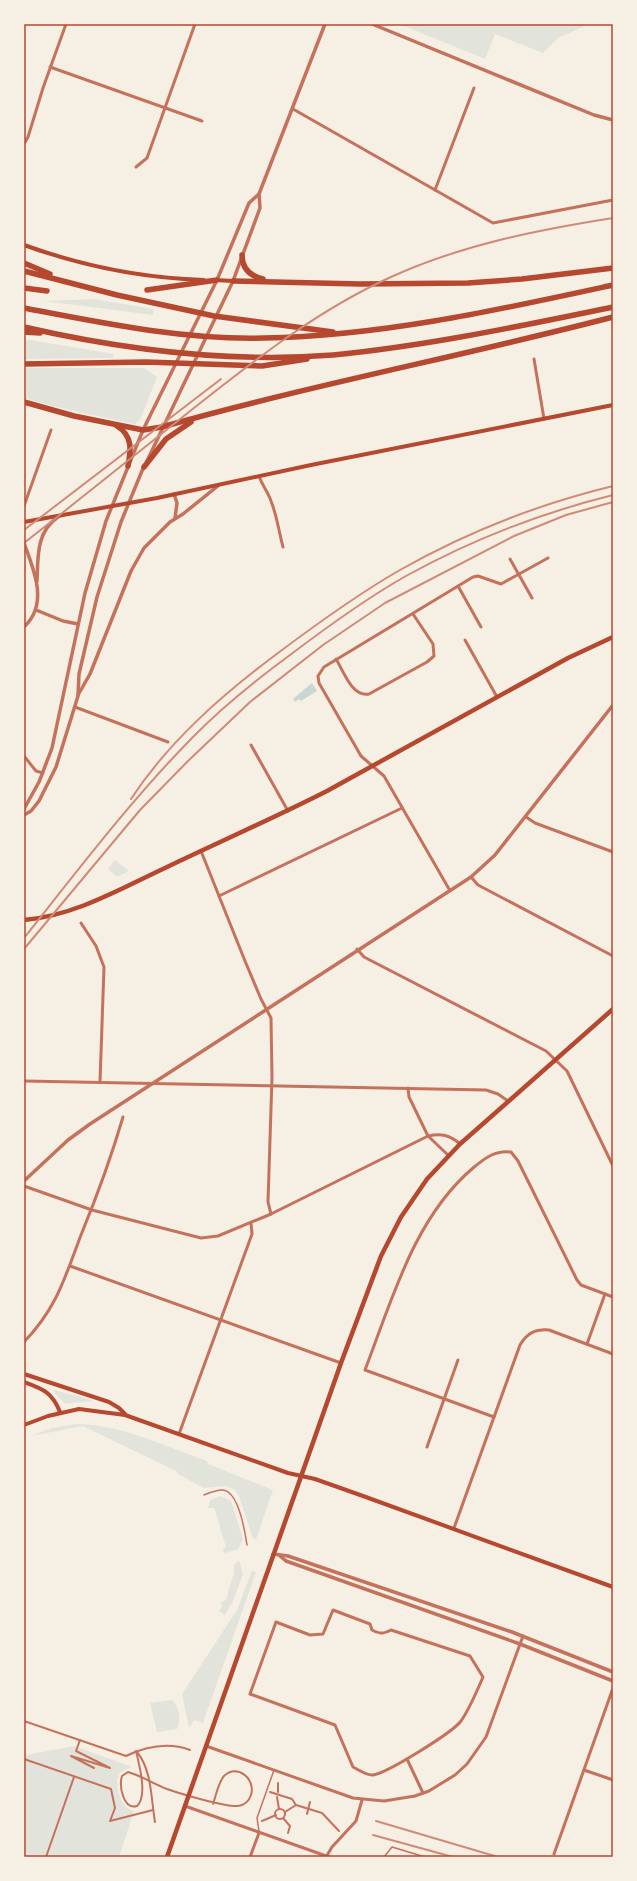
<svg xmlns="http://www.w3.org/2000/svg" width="637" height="1881" viewBox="0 0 637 1881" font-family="Jost,sans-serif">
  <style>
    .green { fill: #e2e4dc }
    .water { fill: #c9d6d2 }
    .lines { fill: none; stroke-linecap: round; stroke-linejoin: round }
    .service { stroke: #c5725c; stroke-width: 1.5 }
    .pedestrian { stroke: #c5725c; stroke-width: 2 }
    .minor { stroke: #c5725c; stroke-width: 3 }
    .tertiary { stroke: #c5725c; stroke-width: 3.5 }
    .secondary { stroke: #b5482f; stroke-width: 4 }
    .primary { stroke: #b5482f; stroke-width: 4.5 }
    .motorway { stroke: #b5482f; stroke-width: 5.5 }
    .rail { stroke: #cf8b77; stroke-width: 2 }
    .neatline { fill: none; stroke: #b5482f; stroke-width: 1.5 }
  </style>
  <rect width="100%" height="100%" fill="#f6efe4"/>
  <g class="green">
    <polygon points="399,24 584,24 583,27 558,38 543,53 495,34 485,59"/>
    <polygon points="94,299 154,309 153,315 44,301"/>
    <polygon points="24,339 114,354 113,358 24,359"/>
    <path d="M24 368H144L157 377 140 420 136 422V424H133C97 415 60 409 24 398Z"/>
    <polygon points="115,860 129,871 117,877 108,869"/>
    <polygon points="54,1390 92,1400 92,1401 65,1404 53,1391"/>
    <path d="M75 1424C121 1424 164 1446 207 1461L208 1464 273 1490 256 1539H253L239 1496 235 1490 226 1486 204 1488 178 1474V1472L83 1426 31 1436 52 1428Z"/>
    <polygon points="220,1496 231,1501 243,1539 238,1549 225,1553 222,1550 226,1547 215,1510 214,1508 208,1508 210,1500"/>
    <polygon points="239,1560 243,1574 233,1601 225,1615 219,1611 222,1607 221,1602 226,1600 234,1573 234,1565"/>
    <polygon points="252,1571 256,1572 203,1723 194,1720 189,1728 182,1694 237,1610"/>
    <path d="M172 1700C180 1707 181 1720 177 1729L157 1732 150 1703Z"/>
    <path d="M74 1746 132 1767C128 1769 123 1770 120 1773 114 1781 119 1800 126 1807 128 1809 132 1810 134 1811L119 1857H24V1749L27 1755Z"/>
  </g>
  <polygon class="water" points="312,683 317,691 301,701 299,699 295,702 293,699"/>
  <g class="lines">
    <g class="service">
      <path d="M204 1495C209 1493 216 1490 222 1490 239 1490 245 1532 247 1545"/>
      <polyline points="259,1831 257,1818 274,1770"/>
      <polyline points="384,1857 392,1847 425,1857"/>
    </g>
    <g class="pedestrian">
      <path d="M24 1721 126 1756C147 1746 168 1742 190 1750"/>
      <polyline points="80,1740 76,1751 110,1768 71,1756 94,1768"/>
      <path d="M136 1751C139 1764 148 1796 137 1806 123 1810 119 1786 122 1776L128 1772C142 1776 154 1784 167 1789 181 1794 225 1807 238 1806 245 1805 249 1801 251 1795 256 1779 237 1763 224 1776 218 1783 216 1796 213 1804"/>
      <path d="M137 1752C152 1770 151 1799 155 1822"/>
      <polyline points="24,1759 111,1789 115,1808 110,1821 153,1810"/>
      <polyline points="270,1792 292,1799 296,1805 322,1813 339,1831"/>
      <polyline points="278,1792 278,1783"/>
      <polyline points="277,1797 279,1809"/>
      <circle cx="280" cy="1814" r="5"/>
      <polyline points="285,1812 296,1805"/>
      <polyline points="307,1814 310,1802"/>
      <polyline points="283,1818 290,1826 288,1833"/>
      <polyline points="262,1821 276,1815"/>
      <polyline points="46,1857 74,1777"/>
    </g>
    <g class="minor">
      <polyline points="50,67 202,121"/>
      <polyline points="293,109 493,223 613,200"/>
      <polyline points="24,144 28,137 43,88 66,24"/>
      <polyline points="136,167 147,158 195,24"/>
      <polyline points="435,190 474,88"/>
      <polyline points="534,359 544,419"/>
      <path d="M259 476C262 485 268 492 271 501 277 516 279 532 283 547"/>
      <polyline points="24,506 51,430"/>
      <polyline points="510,559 532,598"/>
      <polyline points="458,586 481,627"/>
      <polyline points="465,640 497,697"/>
      <path d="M336 659C344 672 352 697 369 694L427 662 434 656 433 644 413 614"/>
      <polyline points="75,707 168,742"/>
      <polyline points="251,745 288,811"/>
      <polyline points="24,756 36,771 43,773"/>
      <polyline points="526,817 535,823 613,852"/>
      <polyline points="201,851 245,961 261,999 271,1018 272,1077 268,1202 271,1214"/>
      <polyline points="471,877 478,885 613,956"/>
      <polyline points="449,889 384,776 361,756 319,683 318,676 324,667 473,577 478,576 501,584 548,558"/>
      <polyline points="219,896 402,808"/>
      <polyline points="81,923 96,946 104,967 100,1082"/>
      <polyline points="357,949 364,957 546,1051 567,1071 613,1166"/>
      <polyline points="24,1081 486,1090 498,1094 508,1101"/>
      <polyline points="408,1088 409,1097 428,1136 448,1155"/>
      <path d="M24 1186 92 1210 201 1238 218 1236 271 1214 428 1136C441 1133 450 1135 460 1144"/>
      <polyline points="70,1266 341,1363"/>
      <path d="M24 1342C57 1308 65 1277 81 1235 97 1196 111 1158 123 1117"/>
      <polyline points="587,1344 605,1294"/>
      <path d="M494 1417 365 1370C392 1300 414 1218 473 1168 485 1158 495 1150 511 1152L518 1161 577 1280 581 1285 613 1297"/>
      <polyline points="179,1434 252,1234 251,1223"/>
      <polyline points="427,1447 458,1360"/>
      <path d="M454 1528 520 1345C527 1333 535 1329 549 1330L613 1354"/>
      <path d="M333 1610 370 1624 372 1630C380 1634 383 1634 391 1630L470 1656 483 1677C477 1691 470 1708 461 1721 452 1733 387 1773 373 1775 367 1776 359 1770 353 1767L335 1725 250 1694 276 1622 310 1635 323 1634Z"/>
      <polyline points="206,1746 353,1798 384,1801 415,1796 429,1791 455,1775 467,1764 486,1737 523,1636"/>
      <polyline points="407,1759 423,1793"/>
      <polyline points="584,1770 613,1780"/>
      <polyline points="185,1806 329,1857"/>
      <polyline points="554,1854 613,1688"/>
      <polyline points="250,1857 259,1833"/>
      <polyline points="326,1857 332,1847 356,1821 362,1800"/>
    </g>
    <g class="tertiary">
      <polyline points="372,24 594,115 613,120"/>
      <polyline points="147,461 233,281 260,208 259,194 325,24"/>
      <polyline points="174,494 177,503 175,518"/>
      <path d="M24 543C34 570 49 604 24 627"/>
      <path d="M37 581C38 557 36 532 58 517"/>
      <polyline points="36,610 63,621 78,624"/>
      <polyline points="78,695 90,674 131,571 144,548 170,522 183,514 219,485"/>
      <polyline points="24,809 39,782 52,748 85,593 106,521 143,430 217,280 249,203 259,194"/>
      <polyline points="24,815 31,811 39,801 56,767 78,696 79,674 97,597 121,522 144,466"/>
      <polyline points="24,1181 68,1140 90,1124 471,877 495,855 613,705"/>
      <polyline points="273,1554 288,1556 512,1632 613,1672"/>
      <polyline points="280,1556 286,1561 520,1644 613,1681"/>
    </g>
    <g class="secondary">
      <path d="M24 245C82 266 142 278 204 280"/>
      <polyline points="215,280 233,281"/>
      <polyline points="24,522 157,498 311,465 613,405"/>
      <polyline points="24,1374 109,1402 119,1408 125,1414"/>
      <path d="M24 1382C43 1389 52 1392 60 1412"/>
      <polyline points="24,1425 48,1416 79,1409 125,1415 288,1473 315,1479 363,1496 613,1587"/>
    </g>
    <g class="primary">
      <path d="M24 920C74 916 120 889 165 868 219 842 274 818 327 791L568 658 613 637"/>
      <polyline points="167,1857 341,1363 381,1256 401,1217 427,1179 460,1144 613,1009"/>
    </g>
    <g class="motorway">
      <path d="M242 255C242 269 250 276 263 279"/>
      <polyline points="24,263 50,274"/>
      <polyline points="24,271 117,295 214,316 333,332"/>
      <polyline points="233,281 360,284 468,283 522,279 613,268"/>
      <polyline points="24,288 47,291"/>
      <polyline points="147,290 217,280"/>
      <path d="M24 308C102 323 184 340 264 338 382 336 498 310 613 285"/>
      <path d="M24 327C124 350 230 363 333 355 427 346 520 326 613 307"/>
      <polyline points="24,332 40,333"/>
      <polyline points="24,364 146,362 262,366 307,359"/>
      <path d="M24 402 74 416 143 430 162 427C311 385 463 356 613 317"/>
      <path d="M117 426C133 436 131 450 128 466"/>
      <polyline points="144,467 166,439 191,422"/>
    </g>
    <g class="rail">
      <polyline points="24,530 221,379"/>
      <path d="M24 543C83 497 141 450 199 404 260 356 320 309 391 277 461 245 537 230 613 218"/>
      <path d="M131 799C169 741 223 694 278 653 318 623 358 594 400 570 467 532 539 504 613 486"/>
      <path d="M24 938C78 870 131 800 192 738 222 707 256 680 290 655 327 627 365 599 406 576 471 540 541 513 613 495"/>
      <polyline points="24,949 140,810 188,761 250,702 323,645 385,603 514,536 566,515 613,502"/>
      <polyline points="376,1821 498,1857"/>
      <polyline points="373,1835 453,1857"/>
    </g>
  </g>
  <rect width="637" height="1881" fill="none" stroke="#f6efe4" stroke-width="50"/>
  <rect x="25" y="25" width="587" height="1831" class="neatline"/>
</svg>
